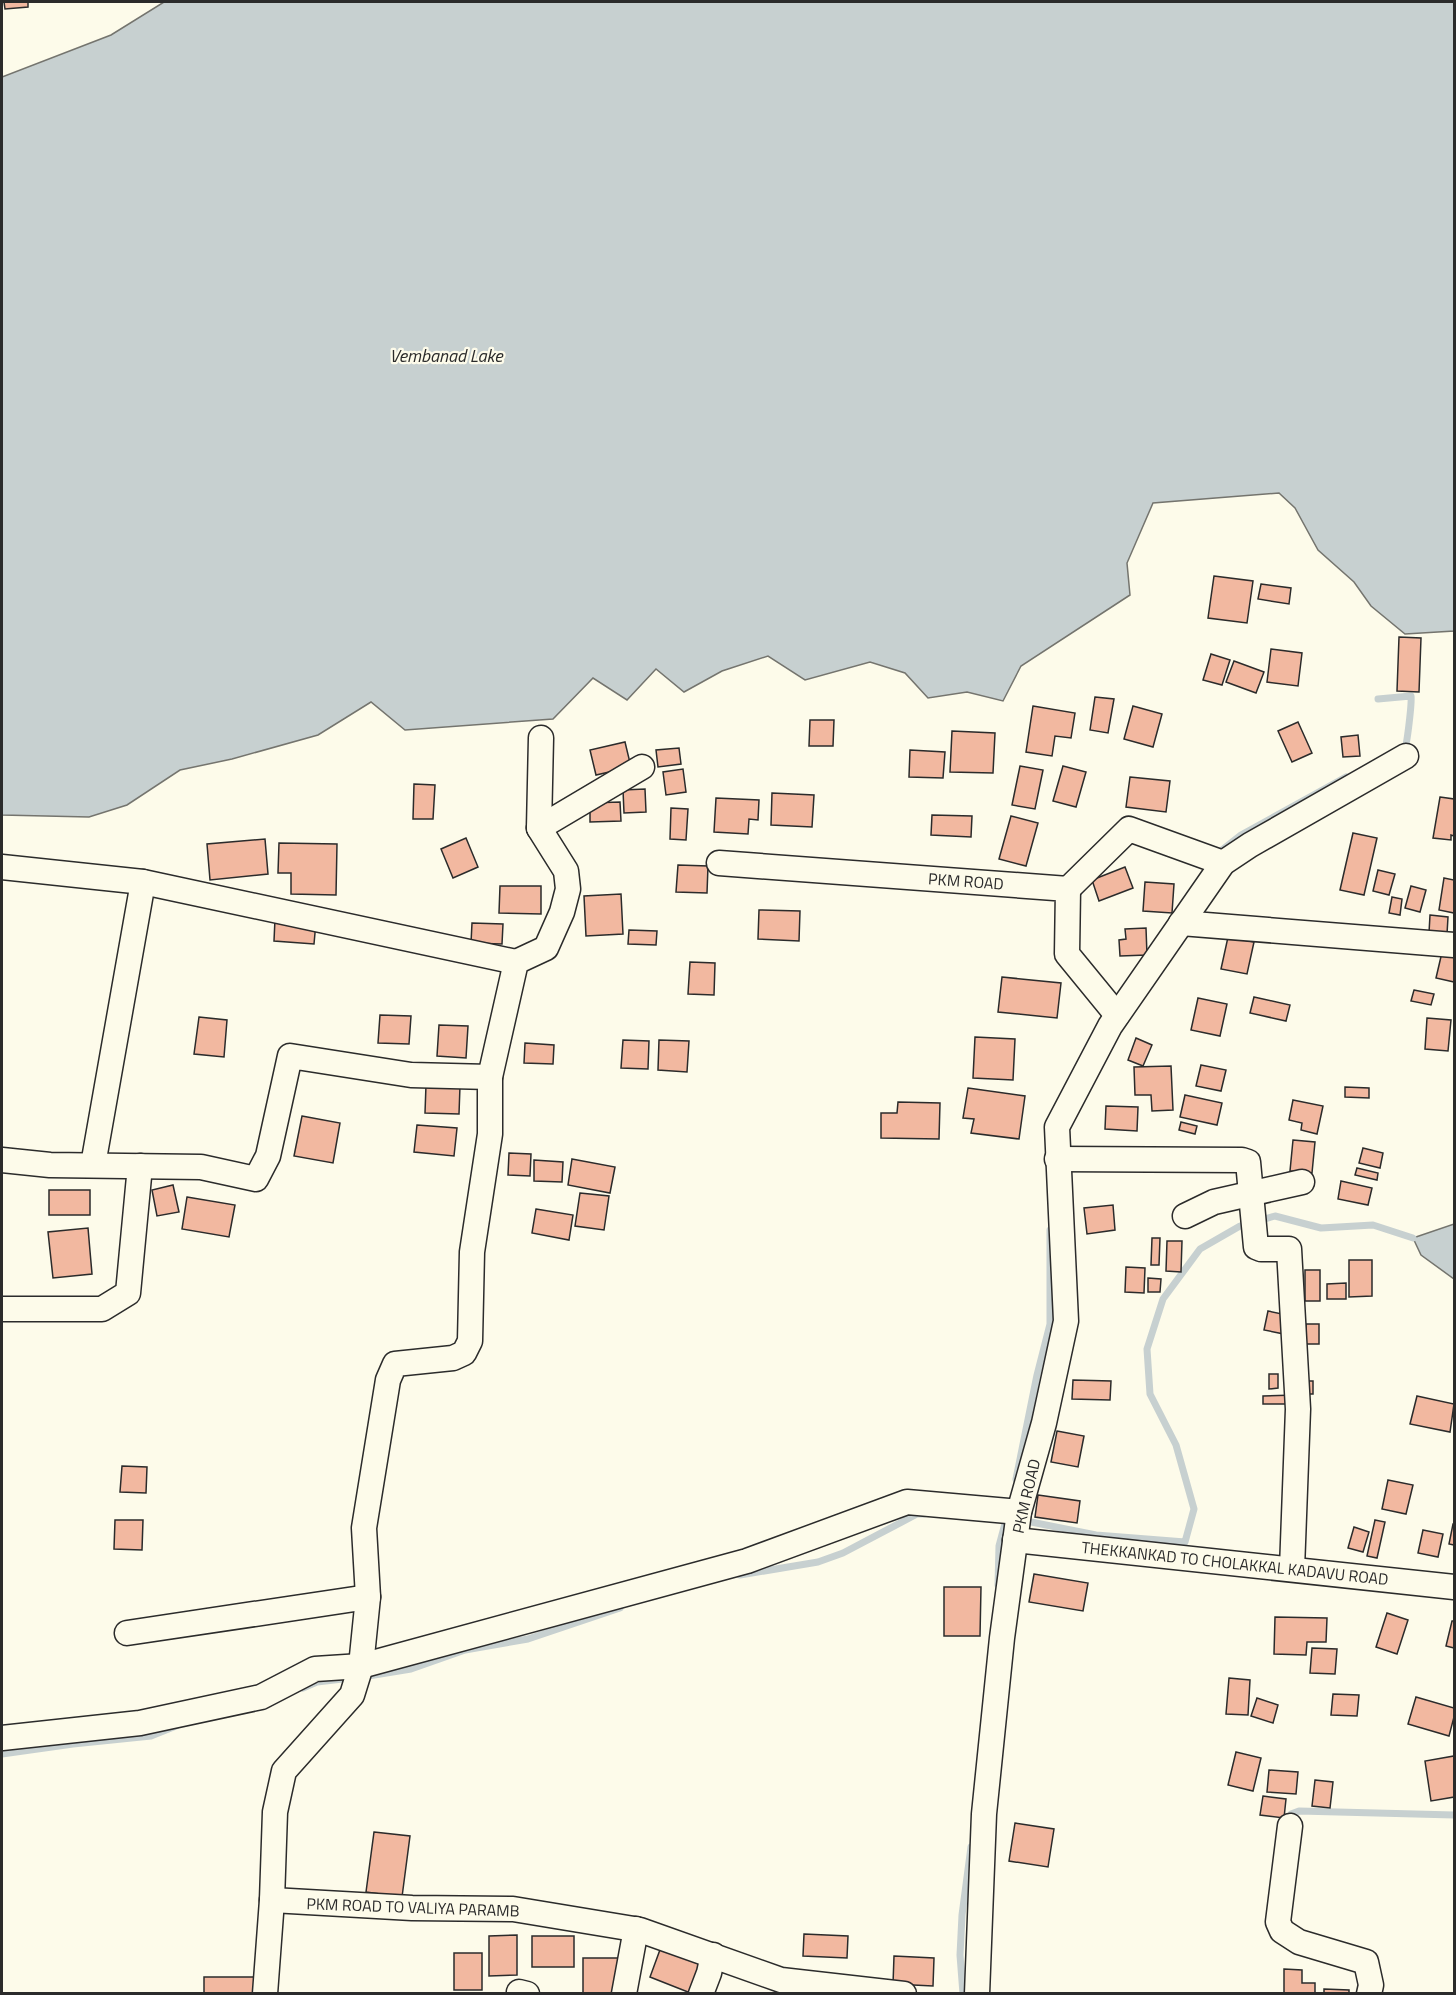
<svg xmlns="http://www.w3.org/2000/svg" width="1456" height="1995" viewBox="0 0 1456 1995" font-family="'Titillium Web',sans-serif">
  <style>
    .water { fill: #c7d0d0; stroke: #74746e; stroke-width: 1.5 }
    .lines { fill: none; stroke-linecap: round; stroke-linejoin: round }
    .stream { stroke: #c7d0d0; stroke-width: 7 }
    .building { fill: #f2b8a0; stroke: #2b2b2b; stroke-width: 1.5 }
    .minor-casing { stroke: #2b2b2b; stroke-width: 27 }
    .minor { stroke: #fdfbea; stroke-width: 24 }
    .labels { text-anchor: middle; stroke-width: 4.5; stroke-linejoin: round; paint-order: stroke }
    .street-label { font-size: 16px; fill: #2b2b2b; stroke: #fdfbea }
    .water-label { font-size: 18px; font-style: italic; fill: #2b2b2b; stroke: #fdfbea }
  </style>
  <rect width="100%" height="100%" fill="#fdfbea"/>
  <g class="water">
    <polygon points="164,2 1454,2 1454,631 1405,634 1371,606 1354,582 1318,550 1295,508 1279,493 1153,503 1127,563 1130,595 1021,666 1003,701 967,692 928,698 905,673 870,662 805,680 768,656 722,671 684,692 656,669 627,700 593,678 553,719 405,730 371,702 318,735 232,759 180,770 127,805 89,817 2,815 2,77 111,35"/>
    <polygon points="1454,1224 1454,1279 1421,1255 1413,1238"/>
  </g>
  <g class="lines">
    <g class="stream">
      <path d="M1378 699 1411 696C1412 703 1407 744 1405 748L1402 749"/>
      <polyline points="1222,850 1241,835 1346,777"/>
      <polyline points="1016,1479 1037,1375 1050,1324 1050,1230"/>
      <polyline points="1021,1520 1096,1535 1185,1542 1194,1509 1176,1445 1150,1394 1147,1349 1163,1299 1200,1249 1240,1226 1275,1216 1321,1228 1373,1225 1413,1238"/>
      <polyline points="740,1575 818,1562 843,1553 917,1514 924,1514"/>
      <polyline points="998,1585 999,1546 1007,1516"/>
      <polyline points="362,1677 411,1669 465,1650 528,1639 620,1608"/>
      <polyline points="303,1688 317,1682 351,1678"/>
      <polyline points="2,1754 73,1744 151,1736 176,1726"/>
      <polyline points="1288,1821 1291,1814 1299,1811 1454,1815"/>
      <polyline points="963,1994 960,1955 962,1915 971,1847"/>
    </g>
  </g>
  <g class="building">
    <polygon points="4,2 28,2 28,7 5,9"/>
    <polygon points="1214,576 1253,581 1247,623 1208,618"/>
    <polygon points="1261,584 1291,588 1289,604 1258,599"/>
    <polygon points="1399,637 1421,638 1419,692 1397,691"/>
    <polygon points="1271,649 1302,653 1298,686 1267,682"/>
    <polygon points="1211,654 1230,660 1222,685 1203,680"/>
    <polygon points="1234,661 1264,672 1256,693 1226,682"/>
    <polygon points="1095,697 1114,699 1108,733 1090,730"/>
    <polygon points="1033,706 1075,713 1071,738 1055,736 1052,756 1026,752"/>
    <polygon points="1133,706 1162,714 1153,747 1124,739"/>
    <polygon points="810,720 834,720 833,746 809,746"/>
    <polygon points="1298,722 1312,753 1292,762 1278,731"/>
    <polygon points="952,731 995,733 993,773 950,772"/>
    <polygon points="1358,735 1360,756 1343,757 1341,737"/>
    <polygon points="625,742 631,767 596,775 590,750"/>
    <polygon points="679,748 681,764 658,767 656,750"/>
    <polygon points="910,750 945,752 943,778 909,777"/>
    <polygon points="1020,766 1043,770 1035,809 1012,805"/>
    <polygon points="1063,766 1086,772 1076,807 1053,801"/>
    <polygon points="683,769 686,792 666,795 663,772"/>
    <polygon points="1130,777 1170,781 1166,812 1126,807"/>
    <polygon points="414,784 435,785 433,819 413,819"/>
    <polygon points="645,789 646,812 624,813 623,790"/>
    <polygon points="772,793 814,795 812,827 771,825"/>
    <polygon points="1440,797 1454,799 1454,836 1451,835 1451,840 1433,838"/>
    <polygon points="716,798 759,800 758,820 749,819 748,834 714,832"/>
    <polygon points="620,802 621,821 590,822 590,803"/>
    <polygon points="671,808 688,809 686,840 670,839"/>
    <polygon points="932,815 972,816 971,837 931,835"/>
    <polygon points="1011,816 1038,823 1026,866 999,859"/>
    <polygon points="1353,833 1377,838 1364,895 1340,890"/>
    <polygon points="466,838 478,867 453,878 441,849"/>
    <polygon points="265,839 268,874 210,880 207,844"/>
    <polygon points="279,843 337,844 336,895 291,894 291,873 278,873"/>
    <polygon points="678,865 708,866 707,893 676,892"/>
    <polygon points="1125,867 1133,888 1099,901 1092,880"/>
    <polygon points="1378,870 1395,874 1389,895 1373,891"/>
    <polygon points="1444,878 1454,880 1454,913 1439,910"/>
    <polygon points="1145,882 1174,884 1172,913 1143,911"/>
    <polygon points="500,886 541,886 541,914 499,913"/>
    <polygon points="1411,886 1426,890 1420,912 1405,908"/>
    <polygon points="621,894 623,934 586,936 584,896"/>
    <polygon points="1392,897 1402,899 1400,915 1389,913"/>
    <polygon points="759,910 800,911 799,941 758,939"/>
    <polygon points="1430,915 1448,917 1447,934 1429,933"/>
    <polygon points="275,919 316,922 314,944 274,941"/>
    <polygon points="472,923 503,924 502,944 471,943"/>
    <polygon points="1146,928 1147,955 1120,956 1119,940 1126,939 1125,929"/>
    <polygon points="629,930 657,931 656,945 628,944"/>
    <polygon points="1228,937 1254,942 1247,974 1221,969"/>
    <polygon points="1443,948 1454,951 1454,982 1436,978"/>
    <polygon points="690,962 715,963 714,995 688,994"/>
    <polygon points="1002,977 1061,983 1057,1018 998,1012"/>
    <polygon points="1414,990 1434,994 1431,1005 1411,1001"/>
    <polygon points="1254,997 1290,1005 1286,1021 1250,1013"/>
    <polygon points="1198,998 1227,1004 1220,1036 1191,1030"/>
    <polygon points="380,1015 411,1016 409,1044 378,1043"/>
    <polygon points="199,1017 227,1020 224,1057 194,1054"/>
    <polygon points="1427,1018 1451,1020 1448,1051 1425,1049"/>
    <polygon points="439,1025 468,1026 466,1058 437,1056"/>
    <polygon points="975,1037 1015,1039 1013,1080 973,1078"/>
    <polygon points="1136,1038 1152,1045 1143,1066 1128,1060"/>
    <polygon points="623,1040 649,1041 648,1069 621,1068"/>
    <polygon points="659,1040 689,1041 687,1072 658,1070"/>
    <polygon points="525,1043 554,1045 553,1064 524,1063"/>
    <polygon points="1201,1065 1226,1070 1221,1091 1196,1086"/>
    <polygon points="1171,1066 1173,1110 1152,1111 1151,1095 1135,1095 1134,1067"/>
    <polygon points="426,1085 460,1086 459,1114 425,1113"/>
    <polygon points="1345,1087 1369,1088 1369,1098 1345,1097"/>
    <polygon points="968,1088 1025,1096 1019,1139 971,1133 974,1119 963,1118"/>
    <polygon points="1185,1095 1222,1103 1217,1125 1180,1117"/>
    <polygon points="1293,1100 1323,1106 1317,1134 1301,1130 1302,1123 1289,1120"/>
    <polygon points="898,1102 940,1103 939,1139 881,1138 881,1113 897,1113"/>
    <polygon points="1106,1106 1138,1107 1137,1131 1105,1129"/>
    <polygon points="302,1116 340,1123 333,1163 294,1156"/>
    <polygon points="1181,1122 1197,1126 1195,1134 1179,1130"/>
    <polygon points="417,1125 457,1128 454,1156 414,1152"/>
    <polygon points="1293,1140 1315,1142 1312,1173 1290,1171"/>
    <polygon points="1363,1148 1383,1153 1380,1168 1359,1163"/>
    <polygon points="509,1153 531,1154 530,1176 508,1175"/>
    <polygon points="572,1159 615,1167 610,1193 568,1185"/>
    <polygon points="534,1160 563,1162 562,1182 534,1181"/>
    <polygon points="1357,1168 1378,1173 1377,1180 1355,1175"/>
    <polygon points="1341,1181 1372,1188 1368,1205 1338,1199"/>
    <polygon points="173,1185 179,1212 157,1216 152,1190"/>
    <rect x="49" y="1190" width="41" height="25"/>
    <polygon points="580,1193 609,1196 604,1230 575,1226"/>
    <polygon points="187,1197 235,1205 229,1237 182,1229"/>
    <polygon points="1113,1205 1115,1230 1087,1234 1084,1208"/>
    <polygon points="536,1209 573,1215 569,1240 532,1233"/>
    <polygon points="88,1228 92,1274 53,1278 48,1232"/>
    <polygon points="1152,1238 1160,1238 1159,1265 1151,1265"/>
    <polygon points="1167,1241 1182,1241 1181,1272 1166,1271"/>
    <polygon points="1349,1260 1372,1260 1372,1296 1349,1297"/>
    <polygon points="1126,1267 1145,1268 1144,1293 1125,1292"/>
    <rect x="1305" y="1270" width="15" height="31"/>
    <polygon points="1148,1278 1161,1279 1160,1292 1148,1292"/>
    <polygon points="1346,1283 1346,1299 1327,1299 1327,1284"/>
    <polygon points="1268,1311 1287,1315 1284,1334 1264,1330"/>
    <rect x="1306" y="1324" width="13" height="20"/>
    <polygon points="1269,1374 1278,1374 1278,1388 1269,1389"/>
    <polygon points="1073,1380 1111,1381 1110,1400 1072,1399"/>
    <rect x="1304" y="1381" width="9" height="13"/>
    <polygon points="1295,1395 1294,1404 1263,1404 1263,1396"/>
    <polygon points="1417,1396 1454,1404 1450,1432 1410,1424"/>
    <polygon points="1057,1431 1084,1436 1078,1467 1051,1462"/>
    <polygon points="122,1466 147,1467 146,1493 120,1492"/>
    <polygon points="1388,1480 1413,1485 1406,1514 1382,1509"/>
    <polygon points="1038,1495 1080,1501 1077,1523 1035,1517"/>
    <polygon points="115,1520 143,1520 142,1550 114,1549"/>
    <polygon points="1375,1520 1385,1522 1377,1558 1367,1556"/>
    <polygon points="1453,1524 1454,1524 1454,1545 1449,1544"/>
    <polygon points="1354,1527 1369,1532 1363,1552 1348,1548"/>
    <polygon points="1423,1530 1443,1534 1438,1557 1418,1553"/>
    <polygon points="1034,1574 1088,1583 1083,1611 1029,1602"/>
    <polygon points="944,1587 981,1587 980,1636 944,1636"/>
    <polygon points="1387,1613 1408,1620 1397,1654 1376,1647"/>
    <polygon points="1275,1617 1327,1618 1326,1642 1307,1642 1306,1655 1274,1654"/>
    <polygon points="1452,1621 1454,1621 1454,1648 1446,1646"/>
    <polygon points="1312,1648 1337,1649 1335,1674 1310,1673"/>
    <polygon points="1229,1678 1250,1680 1248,1715 1226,1714"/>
    <polygon points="1333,1694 1359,1695 1357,1716 1331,1715"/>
    <polygon points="1416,1697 1454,1708 1454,1717 1449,1736 1408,1724"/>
    <polygon points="1257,1698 1278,1705 1273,1723 1251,1716"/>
    <polygon points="1236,1752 1261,1758 1253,1791 1228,1785"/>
    <polygon points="1454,1756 1454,1797 1431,1801 1425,1761"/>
    <polygon points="1269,1770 1298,1772 1296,1794 1267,1792"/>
    <polygon points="1315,1780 1333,1782 1330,1808 1312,1806"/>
    <polygon points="1263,1796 1286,1799 1284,1818 1260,1815"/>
    <polygon points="1015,1823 1054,1829 1048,1867 1009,1861"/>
    <polygon points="374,1832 410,1836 402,1897 366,1892"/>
    <polygon points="804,1934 848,1936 847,1958 803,1956"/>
    <polygon points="517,1935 517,1975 489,1976 489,1936"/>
    <rect x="532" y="1936" width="42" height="31"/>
    <polygon points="661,1947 705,1964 693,1994 650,1977"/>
    <rect x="454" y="1953" width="28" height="37"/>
    <polygon points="894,1956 934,1958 933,1986 893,1984"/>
    <rect x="583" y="1958" width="39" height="36"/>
    <polygon points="1284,1969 1302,1970 1302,1983 1315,1983 1315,1994 1284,1994"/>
    <rect x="204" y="1977" width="52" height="17"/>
    <polygon points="1324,1989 1349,1990 1349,1994 1324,1994"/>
  </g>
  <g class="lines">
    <g class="minor-casing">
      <g id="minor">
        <polyline points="539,828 642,767"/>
        <polyline points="719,863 1068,889 1067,954 1117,1015"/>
        <polyline points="2,867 143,882 516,962"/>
        <polyline points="1068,889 1129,829 1223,863"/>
        <polyline points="1181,923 1454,945"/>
        <polyline points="490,1077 516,962 546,948 562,912 568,889 566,871 539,828 541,738"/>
        <polyline points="1057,1159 1242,1160 1248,1162 1256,1247 1261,1249 1289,1249 1298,1409 1292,1569"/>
        <polyline points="2,1160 50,1165 201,1167 256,1179 268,1156 290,1056 411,1075 490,1077 490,1134 472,1252 470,1341 464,1353 453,1358 395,1364 388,1380 364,1528 368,1597 361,1666 352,1695 284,1771 275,1812 272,1900 265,1994"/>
        <polyline points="93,1165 143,882"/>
        <polyline points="1185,1216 1214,1202 1302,1182"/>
        <polyline points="2,1309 102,1309 128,1293 140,1166"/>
        <polyline points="1015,1540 1454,1587"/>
        <polyline points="127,1633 368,1597"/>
        <polyline points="2,1738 140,1723 261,1697 315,1669 361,1666 747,1561 907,1502 1019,1512"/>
        <polyline points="1290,1826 1278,1922 1282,1931 1299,1942 1366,1962 1371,1985 1369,1994"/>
        <polyline points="272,1900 412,1908 513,1909 640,1930 781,1980 904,1994"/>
        <polyline points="519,1992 527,1994"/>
        <polyline points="624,1994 636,1929"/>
        <polyline points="701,1994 709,1973 713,1955"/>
        <polyline points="977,1994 984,1814 1002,1638 1019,1512 1044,1423 1066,1321 1057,1127 1110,1026 1223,863 1250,845 1406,756"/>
      </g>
    </g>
    <use href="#minor" class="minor"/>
  </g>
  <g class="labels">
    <g class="street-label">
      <text transform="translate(966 881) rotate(4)" y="6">PKM ROAD</text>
      <text transform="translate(1026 1496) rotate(-77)" y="6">PKM ROAD</text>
      <text transform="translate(1235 1563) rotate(6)" y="6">THEKKANKAD TO CHOLAKKAL KADAVU ROAD</text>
      <text transform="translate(413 1907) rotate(2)" y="6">PKM ROAD TO VALIYA PARAMB</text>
    </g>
    <g class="water-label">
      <text x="446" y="362">Vembanad Lake</text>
    </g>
  </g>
  <rect width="1456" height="1995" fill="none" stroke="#2b2b2b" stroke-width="6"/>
</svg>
